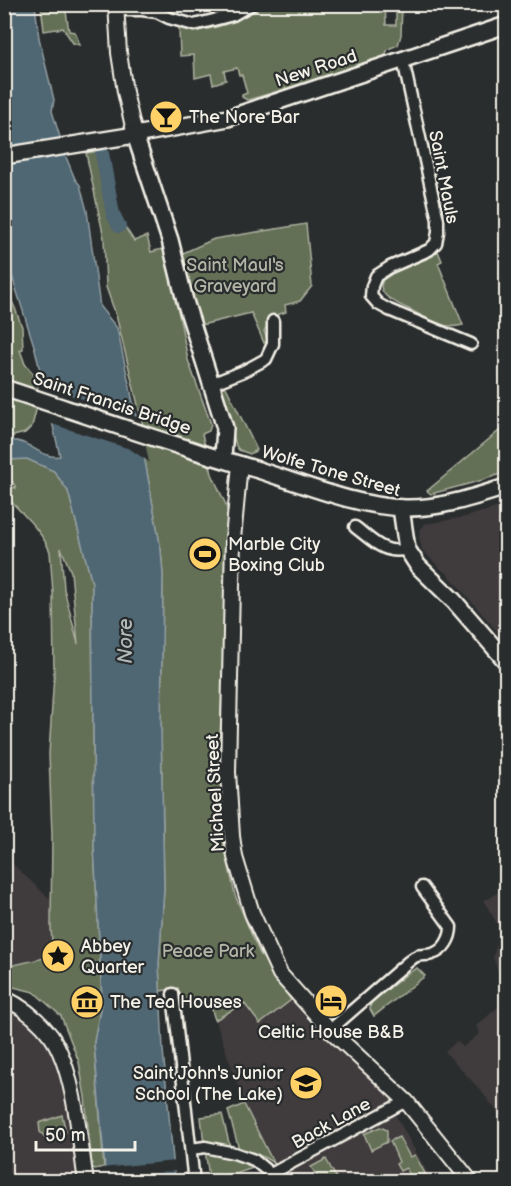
<svg xmlns="http://www.w3.org/2000/svg" width="511" height="1186" viewBox="0 0 511 1186" font-family="'Balsamiq Sans',sans-serif">
  <style>
    .built { fill: #3f3b3c }
    .green { fill: #646f56; stroke: #acb09f; stroke-width: 1.5; fill-rule: evenodd }
    .water { fill: #4f6673; stroke: #919ea2; stroke-width: 1.5 }
    .pier { fill: #2a2d2e }
    .lines { fill: none; stroke-linecap: round; stroke-linejoin: round }
    .canal { stroke: #4f6673; stroke-width: 14 }
    .minor-casing { stroke: #f4f1e8; stroke-width: 15 }
    .tertiary-casing { stroke: #f4f1e8; stroke-width: 18 }
    .secondary-casing { stroke: #f4f1e8; stroke-width: 20 }
    .minor { stroke: #2a2d2e; stroke-width: 10 }
    .tertiary { stroke: #2a2d2e; stroke-width: 14 }
    .secondary { stroke: #2a2d2e; stroke-width: 15 }
    .labels { text-anchor: middle; stroke-width: 4.5; stroke-linejoin: round; paint-order: stroke }
    .street-label { font-size: 18px; fill: #f4f1e8; stroke: #2a2d2e }
    .poi-label { font-size: 18px; fill: #f4f1e8; stroke: #2a2d2e; text-anchor: start }
    .park-label { font-size: 18px; fill: #b3b6a6; stroke: #2a2d2e }
    .water-label { font-size: 20px; font-style: italic; fill: #b2b9b9; stroke: #2a2d2e }
  </style>
  <rect width="100%" height="100%" fill="#2a2d2e"/>
  <filter id="ink" filterUnits="userSpaceOnUse"><feTurbulence type="fractalNoise" baseFrequency=".0167" numOctaves="2"/><feDisplacementMap in="SourceGraphic" scale="12" xChannelSelector="R" yChannelSelector="G"/><feConvolveMatrix kernelMatrix="1 2 1 2 8 2 1 2 1" color-interpolation-filters="sRGB"/></filter>
  <g filter="url(#ink)">
    <g class="built">
      <polygon points="506,505 506,642 446,572 443,571 422,550 419,537 420,529 425,524 465,517"/>
      <polygon points="4,856 52,901 51,928 53,956 5,967"/>
      <polygon points="506,886 506,1123 481,1091 445,1052 457,1041 463,1047 480,1033 476,1026 502,1004 506,997 493,957 501,930 483,900 490,898"/>
      <polygon points="281,986 311,1024 360,1070 391,1095 395,1103 294,1159 275,1164 244,1104 212,1010"/>
      <polygon points="5,1008 23,1018 39,1033 50,1049 56,1064 71,1127 78,1181 5,1182"/>
      <polygon points="395,1114 432,1181 272,1182 284,1175 285,1176 287,1173 338,1145 337,1143"/>
    </g>
    <g class="green">
      <path d="M266 4 385 5 386 25H396V5H402L401 35 398 45 388 49 385 56 286 89 251 99 247 100 242 97V95L247 93 242 75H239L237 68 224 71 226 80 213 84 211 74 195 78 194 55 180 56 179 29C209 35 241 20 266 4Z"/>
      <polygon points="41,5 65,5 69,31 75,32 80,45 73,43 63,28 44,31"/>
      <polygon points="98,151 109,218 118,230 125,227 134,241 147,236 151,252 166,248 188,360 211,424 209,431 202,434 212,474 226,505 229,519 220,742 224,844 235,895 259,952 291,1000 260,1024 244,1003 215,1020 209,1000 181,1005 178,988 160,991 159,964 164,889 161,729 163,576 161,550 141,439 145,434 116,315 106,287 104,238 86,153"/>
      <polygon points="306,224 312,286 300,301 285,305 286,312 273,316 264,331 268,341 264,343 251,313 201,325 181,254 214,239"/>
      <path d="M438 251 442 261 438 263 463 325C459 326 454 327 449 326 437 325 422 316 411 310 404 307 391 300 386 296 366 275 414 264 426 259 431 257 434 254 438 251Z"/>
      <polygon points="4,284 15,308 22,327 23,349 20,350 25,364 38,379 37,407 32,426 25,433 5,438"/>
      <polygon points="225,385 257,450 250,454 239,450 236,446 223,394 222,388"/>
      <polygon points="506,425 506,472 483,480 431,494 427,491"/>
      <path d="M27 459 54 471 68 491 92 583 94 845 102 998C100 1013 96 1028 94 1043L104 1167 95 1169 92 1167 85 1097 79 1062 61 1016 34 992 5 985V967L53 956 51 928 52 835 49 754 54 674 53 593 50 552C43 532 23 515 10 500L5 497 4 486 16 488 5 469V460ZM61 548 71 572 78 644 64 589Z"/>
      <polygon points="417,968 425,976 374,1016 370,1009 371,1003 408,973"/>
      <polygon points="244,1104 271,1158 275,1164 264,1157 239,1149 228,1111"/>
      <polygon points="222,1114 230,1147 204,1144 201,1117"/>
      <polygon points="62,1115 66,1132 45,1137 40,1132 39,1123"/>
      <polygon points="380,1127 387,1130 387,1142 371,1150 364,1134"/>
      <polygon points="399,1137 410,1157 415,1155 429,1181 413,1181 406,1168 400,1171 396,1164 399,1162 390,1141"/>
      <polygon points="205,1150 255,1164 256,1167 238,1173 209,1177"/>
      <polygon points="326,1159 338,1181 320,1181 311,1167"/>
    </g>
    <path class="water" d="M5 5H35L39 38 54 100 52 111 66 157 75 179 80 185 87 211 100 307 117 328 141 439 161 550 163 575 161 729 164 889 159 964 163 1050 175 1181H106L94 1043C96 1028 100 1013 102 998L94 845 92 583 68 491 54 471 27 459 5 460V442C27 435 39 460 60 456L35 349 5 254Z"/>
    <g class="pier">
      <polygon points="40,385 140,418 149,462 130,449 49,423"/>
      <polygon points="176,1161 177,1171 103,1179 101,1168"/>
    </g>
    <g class="lines">
      <polyline class="canal" points="102,153 113,214 119,226"/>
      <g class="minor-casing">
        <g id="minor">
          <polyline points="117,10 142,10 157,12 169,18 194,25 233,15 252,4"/>
          <polyline points="403,60 438,220 438,232 436,243 429,250 390,267 376,276 372,286 371,296 378,304 389,310 471,344"/>
          <polyline points="211,384 244,371 266,359 273,344 273,321"/>
          <path d="M355 527C371 539 385 556 407 549"/>
          <polyline points="173,994 194,1182"/>
          <path d="M330 1030 408 962C411 960 413 957 417 956 421 954 427 956 432 954 444 951 451 938 451 927L422 887"/>
          <polyline points="191,1149 205,1147 234,1153 254,1160 271,1174 273,1182"/>
          <polyline points="271,1174 406,1101"/>
        </g>
      </g>
      <g class="tertiary-casing">
        <g id="tertiary">
          <polyline points="116,4 119,53 125,92 135,135"/>
          <polyline points="240,464 233,539 228,772 232,836 235,857 252,913 280,974 330,1030 406,1101 471,1182"/>
          <path d="M4 998C23 1007 39 1020 51 1036 74 1068 80 1142 86 1182"/>
        </g>
      </g>
      <g class="secondary-casing">
        <g id="secondary">
          <polyline points="135,135 170,240 185,301 221,415 225,428 223,458"/>
          <polyline points="4,156 135,135 228,118 506,25"/>
          <path d="M4 388C65 408 125 429 186 448 209 456 232 462 255 469 300 483 358 507 405 508 439 509 474 497 506 487"/>
          <polyline points="401,508 407,549 418,566 454,601 506,661"/>
        </g>
      </g>
      <use href="#minor" class="minor"/>
      <use href="#tertiary" class="tertiary"/>
      <use href="#secondary" class="secondary"/>
    </g>
  </g>
  <defs>
    <g id="bar-disc" transform="scale(1.725)"><circle r="9.5" fill="#ffd166" stroke="#2a2d2e"/><path d="M-6-5H6L.8 .8V4.5H3.5V6h-7V4.5H-.8V.8Z" fill="#111"/></g>
    <g id="stadium-disc" transform="scale(1.725)"><circle r="9.5" fill="#ffd166" stroke="#2a2d2e"/><path d="M0-5a6.5 5 0 1 0 0 10a6.5 5 0 1 0 0-10ZM-3.5-1.8h7v3.6h-7Z" fill="#111"/></g>
    <g id="sight-disc" transform="scale(1.725)"><circle r="9.5" fill="#ffd166" stroke="#2a2d2e"/><path d="M0-6L1.8-2.2L6-1.7L2.9 1.2L3.7 5.4L0 3.3L-3.7 5.4L-2.9 1.2L-6-1.7L-1.8-2.2Z" fill="#111"/></g>
    <g id="hotel-disc" transform="scale(1.725)"><circle r="9.5" fill="#ffd166" stroke="#2a2d2e"/><path d="M-6-4.5h1.5V1H6V5H4.5V3h-9V5H-6ZM-4 0a1.8 1.8 0 1 1 3.6 0ZM.5 0V-2.5h3Q6-2.5 6 0Z" fill="#111"/></g>
    <g id="museum-disc" transform="scale(1.725)"><circle r="9.5" fill="#ffd166" stroke="#2a2d2e"/><path d="M0-6L6-3V-2H-6V-3ZM-5-1h2V3h-2ZM-1-1h2V3h-2ZM3-1h2V3H3ZM-6 4H6V6H-6Z" fill="#111"/></g>
    <g id="school-disc" transform="scale(1.725)"><circle r="9.5" fill="#ffd166" stroke="#2a2d2e"/><path d="M0-5L7-2L0 1L-7-2ZM-4 1L0 2.5L4 1V4Q0 6-4 4Z" fill="#111"/></g>
  </defs>
  <g fill-rule="evenodd">
    <use href="#bar-disc" x="166" y="117"/>
    <use href="#stadium-disc" x="205" y="554"/>
    <use href="#sight-disc" x="58" y="956"/>
    <use href="#hotel-disc" x="331" y="1001"/>
    <use href="#museum-disc" x="87" y="1002"/>
    <use href="#school-disc" x="306" y="1083"/>
  </g>
  <g class="labels">
    <g class="street-label">
      <text transform="translate(316 68) rotate(-18)" y="6">New Road</text>
      <text transform="translate(444 177) rotate(79)" y="6">Saint Mauls</text>
      <text transform="translate(112 403) rotate(18)" y="6">Saint Francis Bridge</text>
      <text transform="translate(331 471) rotate(16)" y="6">Wolfe Tone Street</text>
      <text transform="translate(215 793) rotate(-93)" y="6">Michael Street</text>
      <text transform="translate(331 1123) rotate(-29)" y="6">Back Lane</text>
    </g>
    <g class="poi-label">
      <text x="189" y="123">The Nore Bar</text>
      <text x="228" y="550">Marble City<tspan x="228" dy="21">Boxing Club</tspan></text>
      <text x="81" y="952">Abbey<tspan x="81" dy="21">Quarter</tspan></text>
      <text x="110" y="1008">The Tea Houses</text>
      <text x="331" y="1038" text-anchor="middle">Celtic House B&amp;B</text>
      <text x="283" y="1079" text-anchor="end">Saint John's Junior<tspan x="283" dy="21">School (The Lake)</tspan></text>
    </g>
    <g class="park-label">
      <text x="235" y="271">Saint Maul's<tspan x="235" dy="21">Graveyard</tspan></text>
      <text x="208" y="957">Peace Park</text>
    </g>
    <g class="water-label">
      <text transform="translate(125 641) rotate(-90)" y="7">Nore</text>
    </g>
  </g>
  <rect width="511" height="1186" fill="none" stroke="#2a2d2e" stroke-width="24"/>
  <rect x="12" y="12" width="487" height="1162" fill="none" stroke="#f4f1e8" stroke-width="2" filter="url(#ink)"/>
  <path d="M36 1141v9h99v-9" fill="none" stroke="#f4f1e8" stroke-width="3"/>
  <text x="45" y="1141" font-size="18" fill="#f4f1e8" stroke="#2a2d2e" stroke-width="4.5" paint-order="stroke">50 m</text>
</svg>
